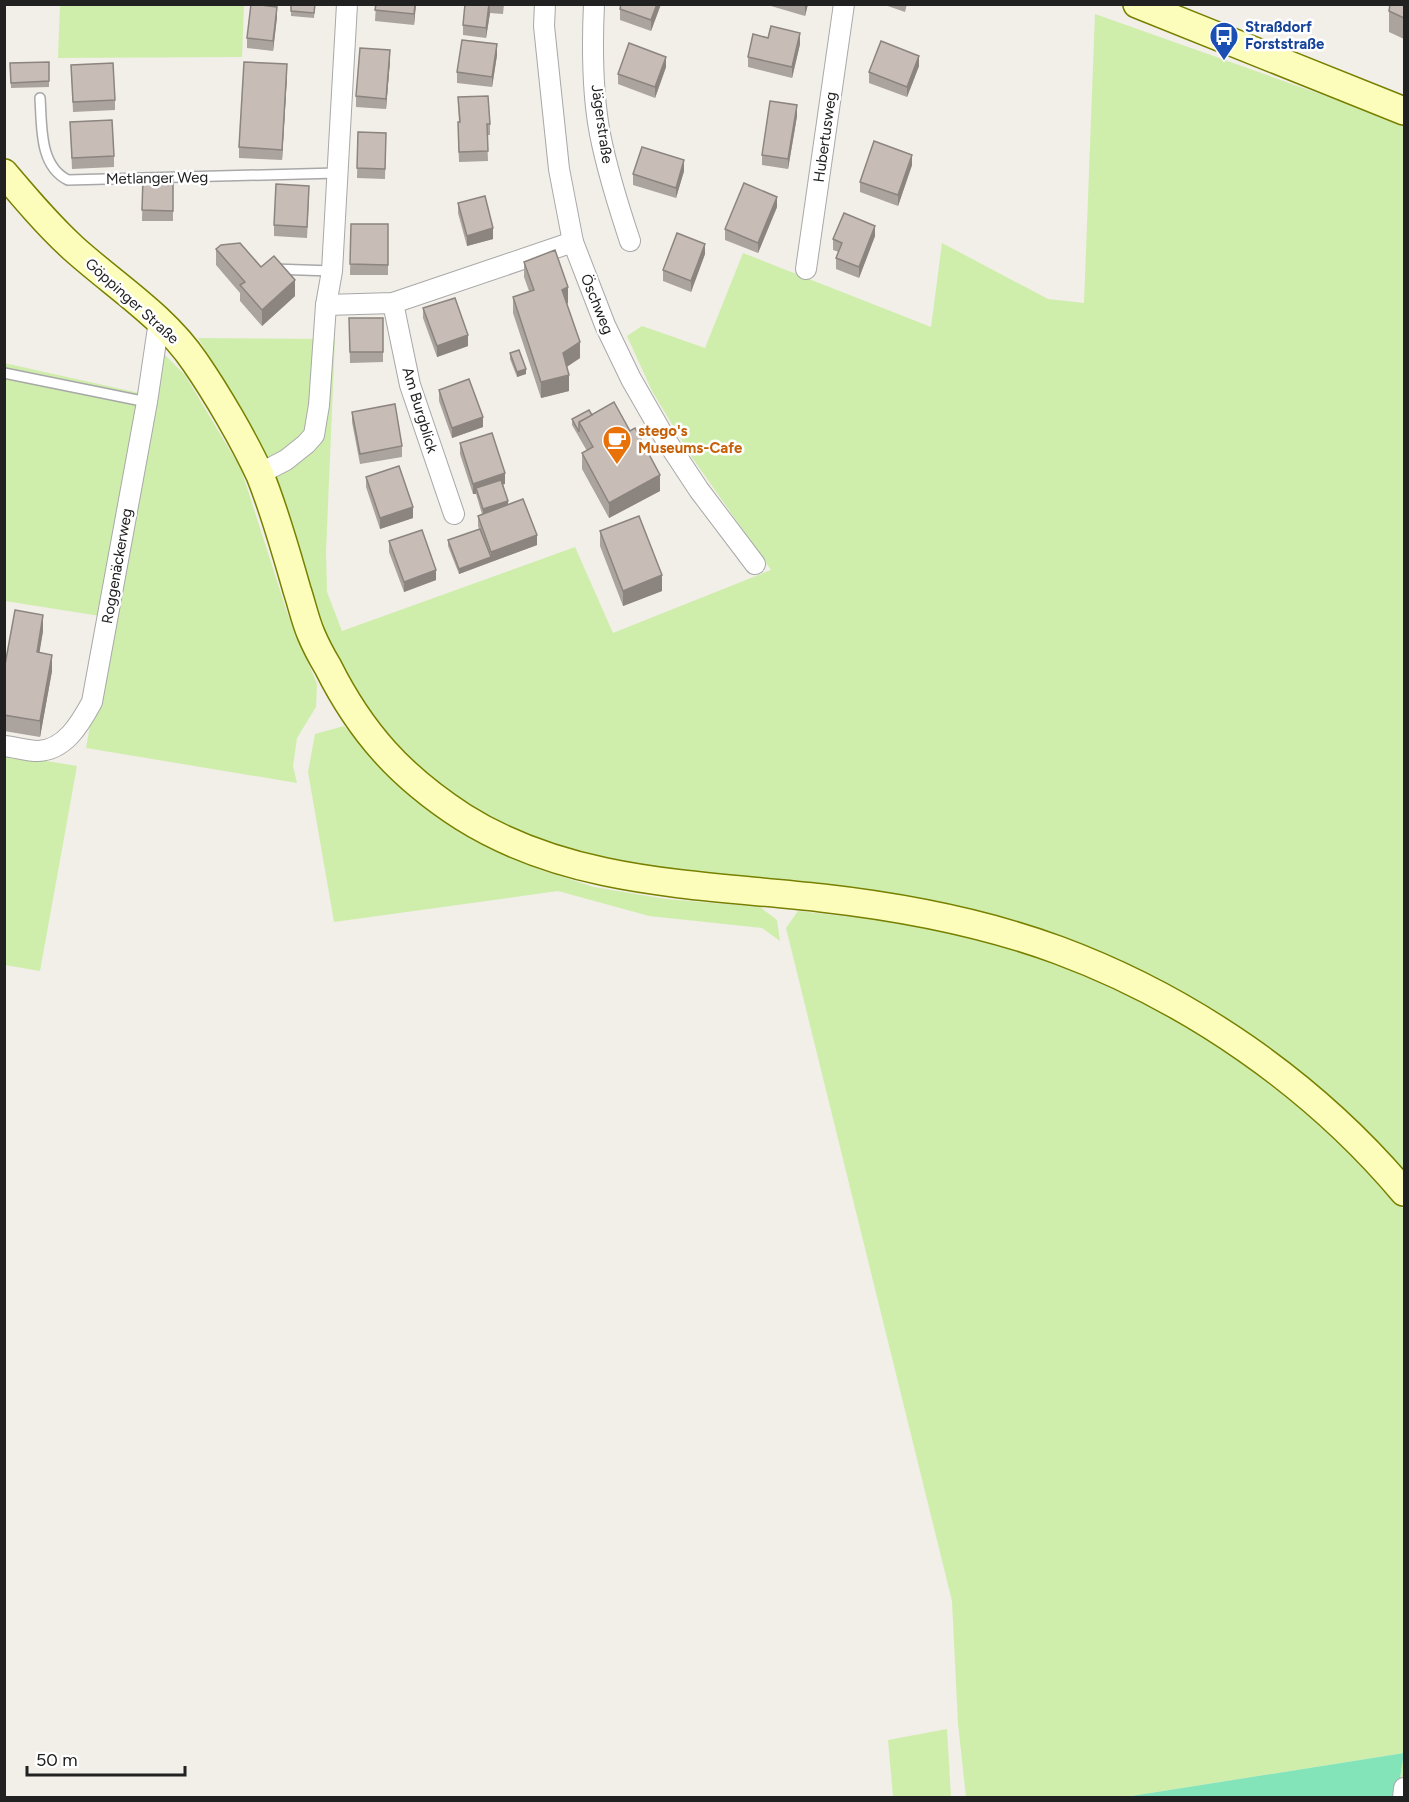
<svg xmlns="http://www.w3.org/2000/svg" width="1409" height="1802" viewBox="0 0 1409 1802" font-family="Figtree,sans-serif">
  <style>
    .grass { fill: #cfeeac }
    .pitch { fill: #83e4ba }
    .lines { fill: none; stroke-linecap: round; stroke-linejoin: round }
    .lane-casing { stroke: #a8a8a8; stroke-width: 12 }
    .street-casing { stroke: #a8a8a8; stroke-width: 22 }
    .secondary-casing { stroke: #788000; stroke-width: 30 }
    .lane { stroke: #fff; stroke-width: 9 }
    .street { stroke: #fff; stroke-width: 20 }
    .secondary { stroke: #fcfdbb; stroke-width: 27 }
    .wall { fill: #aba39d }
    .shaded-wall { fill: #8b847f }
    .building { fill: #c7bdb6; stroke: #8b847f; stroke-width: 1.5 }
    .labels { text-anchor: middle; stroke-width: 5; stroke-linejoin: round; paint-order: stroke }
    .transit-label { font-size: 15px; font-weight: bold; fill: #164399; stroke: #fff; text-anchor: start }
    .street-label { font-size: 15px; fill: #212121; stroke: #fff }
    .food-label { font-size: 15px; font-weight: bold; fill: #c56008; stroke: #fff; text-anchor: start }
  </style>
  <rect width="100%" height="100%" fill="#f2eee8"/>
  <g class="grass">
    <polygon points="60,5 244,5 242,57 58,58"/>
    <polygon points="1095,14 1354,106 1404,127 1404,1176 1275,1055 1160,980 1054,937 608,865 501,829 416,771 357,697 325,638 268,464 249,423 198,338 335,339 326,552 327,592 342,631 575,547 613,633 771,570 691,456 652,391 627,336 642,326 705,348 743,253 931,327 942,243 1048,299 1084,303"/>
    <polygon points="161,351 185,375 241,469 287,612 317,684 316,707 297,738 293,766 297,783 86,748 154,369"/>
    <polygon points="4,363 139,393 100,616 5,601"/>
    <polygon points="344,726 380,766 428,810 487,846 541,870 594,887 666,899 760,907 777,920 780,941 762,928 649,916 558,891 334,922 308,772 315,734"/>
    <polygon points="4,754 77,766 40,971 5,965"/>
    <polygon points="798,911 922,925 980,941 1043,958 1159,1010 1230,1054 1303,1110 1375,1175 1404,1210 1404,1797 1397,1797 1404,1753 1125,1797 966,1797 958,1724 952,1601 786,928"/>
    <polygon points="947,1729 951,1797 893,1797 888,1740"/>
  </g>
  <polygon class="pitch" points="1404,1753 1397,1797 1125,1797"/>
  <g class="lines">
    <g class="lane-casing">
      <g id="lane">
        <path d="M40 98C42 126 39 166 68 180L337 173"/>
        <polyline points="273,269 332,271"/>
        <polyline points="4,373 147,402"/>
      </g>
    </g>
    <g class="street-casing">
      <g id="street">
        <polyline points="545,4 544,26 559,169 573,242 605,325 631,379 666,440 699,490 755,564"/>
        <path d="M594 4C592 47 592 92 600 134 607 170 618 205 630 241"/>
        <polyline points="806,269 844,4"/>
        <polyline points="393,303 410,385 454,514"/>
        <polyline points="326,305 393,303 573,242"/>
        <polyline points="259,474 286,460 306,444 314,435 319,405 326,305 332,271 347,4"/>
        <path d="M4 746C15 747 27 751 38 751 65 750 80 724 92 702L147 402 159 321"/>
        <polyline points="1403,1798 1404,1788"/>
      </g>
    </g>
    <g class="secondary-casing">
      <g id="secondary">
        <polyline points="1137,4 1404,111"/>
        <path d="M4 173C26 199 48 225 73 248 114 285 164 316 195 362 217 394 244 440 260 475 275 512 286 552 297 590 302 605 305 620 311 634 316 646 322 657 328 667 361 733 401 777 463 817 571 885 699 884 822 898 902 907 982 922 1058 950 1190 999 1313 1084 1404 1192"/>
      </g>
    </g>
    <use href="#lane" class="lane"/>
    <use href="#street" class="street"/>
    <use href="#secondary" class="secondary"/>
  </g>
  <g class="wall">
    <polygon points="291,4 315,4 314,18 291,16"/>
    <polygon points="376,4 416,4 414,25 375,21"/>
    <polygon points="465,4 504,4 503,14 490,13 486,38 463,35 463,25"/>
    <polygon points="621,4 661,4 651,31 620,20 620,9"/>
    <polygon points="771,4 808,4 805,16 771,6"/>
    <polygon points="882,4 907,4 905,12"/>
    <polygon points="1404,4 1404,39 1389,32 1389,11"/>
    <polygon points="277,17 273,51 247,48 247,38"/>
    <polygon points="768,38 800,44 792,78 748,67 748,57"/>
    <polygon points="497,55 492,87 457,83 457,72"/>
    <polygon points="390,61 386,109 356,107 356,96"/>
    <polygon points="49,62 49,87 11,88 10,63"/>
    <polygon points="71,65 115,100 115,110 73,112"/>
    <polygon points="919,66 907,97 869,83 869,72"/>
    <polygon points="666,67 655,98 618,84 618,74"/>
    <polygon points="287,75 282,160 239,158 239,147"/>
    <polygon points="458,97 490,124 490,135 487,135 488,161 459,162 458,133 458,122 459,122"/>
    <polygon points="797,116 788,169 762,165 762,155"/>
    <polygon points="70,122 114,156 114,167 72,169"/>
    <polygon points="358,132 386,133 385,179 357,178"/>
    <polygon points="912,165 898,206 860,192 860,182"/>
    <polygon points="684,171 676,198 633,185 633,174"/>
    <polygon points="143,177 173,178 173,221 142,221"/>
    <polygon points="309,197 307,238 274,236 274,225"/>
    <polygon points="458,203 493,239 467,246 458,213"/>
    <polygon points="777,207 758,253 725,240 725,229"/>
    <polygon points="351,224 388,224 388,275 350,275"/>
    <polygon points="875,236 859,278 836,269 836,258 839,252 833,250 833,239"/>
    <polygon points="216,249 261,267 295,296 262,326 240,301 240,293 216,265"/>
    <polygon points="705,254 691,292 663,281 663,270"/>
    <polygon points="524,262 568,303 567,304 580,358 567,367 569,391 541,398 513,313 513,297 529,291 524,277"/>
    <polygon points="423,308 468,346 437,357 423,318"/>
    <polygon points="349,318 383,318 383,362 350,363"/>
    <polygon points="510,353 526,374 517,377 510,359"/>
    <polygon points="439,390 483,427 452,438 439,401"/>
    <polygon points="352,412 402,446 402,457 360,464 352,422"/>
    <polygon points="592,415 660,491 609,518 582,469 582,453 587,451 572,425 572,419"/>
    <polygon points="460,443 505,484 503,484 508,504 537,545 459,574 448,546 448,540 479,529 478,526 478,516 482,514 476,494 473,494 460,454"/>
    <polygon points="366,477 413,518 380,529 366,487"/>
    <polygon points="600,531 662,591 623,606 600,546"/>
    <polygon points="389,541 436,580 404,592 389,552"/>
    <polygon points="43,631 39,653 52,671 40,737 4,731 4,670"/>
  </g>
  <g class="shaded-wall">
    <polygon points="415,4 416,4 414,25 414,14"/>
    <polygon points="489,4 490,13 486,38 486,28"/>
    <polygon points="657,4 661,4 651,31 651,20"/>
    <polygon points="805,4 808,4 805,16"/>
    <polygon points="277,7 277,17 273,51 273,41"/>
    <polygon points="800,33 800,44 792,78 792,67"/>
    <polygon points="497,44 497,55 492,87 492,77"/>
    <polygon points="390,50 390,61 386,109 386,99"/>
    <polygon points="919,56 919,66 907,97 907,87"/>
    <polygon points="666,57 666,67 655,98 655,87"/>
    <polygon points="287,64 287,75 282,160 282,150"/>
    <polygon points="797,105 797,116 788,169 788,159"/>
    <polygon points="912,155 912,165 898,206 898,195"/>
    <polygon points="684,160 684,171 676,198 676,188"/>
    <polygon points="777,197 777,207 758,253 758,243"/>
    <polygon points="875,226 875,236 859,278 859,267"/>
    <polygon points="493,228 493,239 467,246 467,236"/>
    <polygon points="705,244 705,254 691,292 691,281"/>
    <polygon points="295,280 295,296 262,326 262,310"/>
    <polygon points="568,287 568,303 562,305 562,290"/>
    <polygon points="468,335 468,346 437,357 437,346"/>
    <polygon points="580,342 580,358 563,369 563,353"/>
    <polygon points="526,369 526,374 517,377 517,372"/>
    <polygon points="569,375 569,391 541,398 541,382"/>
    <polygon points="483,417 483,427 452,438 452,428"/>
    <polygon points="505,473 505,484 477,493 476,488 476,494 473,494 473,484"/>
    <polygon points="660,475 660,491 609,518 609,503"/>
    <polygon points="508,501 508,506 483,515 483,509"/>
    <polygon points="413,507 413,518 380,529 380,518"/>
    <polygon points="537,535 537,545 491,562 491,552"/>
    <polygon points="491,557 491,562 459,574 459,569"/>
    <polygon points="436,570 436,580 404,592 404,582"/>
    <polygon points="662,575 662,591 623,606 623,591"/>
    <polygon points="43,615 43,631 37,668 37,652"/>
    <polygon points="52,655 52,671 40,737 40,721"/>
  </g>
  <g class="building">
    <polygon points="251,4 277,7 273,41 247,38"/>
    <polygon points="291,4 315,4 314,13 291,11"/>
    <polygon points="376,4 415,4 414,14 375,10"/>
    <polygon points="465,4 489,4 486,28 463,25"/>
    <polygon points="621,4 657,4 651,20 620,9"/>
    <polygon points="1390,4 1404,4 1404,18 1389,11"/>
    <polygon points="771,26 800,33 792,67 748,57 753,34 768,38"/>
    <polygon points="462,40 497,44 492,77 457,72"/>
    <polygon points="881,41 919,56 907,87 869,72"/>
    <polygon points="629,43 666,57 655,87 618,74"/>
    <polygon points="360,48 390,50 386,99 356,96"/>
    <polygon points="49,62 49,81 11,83 10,63"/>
    <polygon points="244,62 287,64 282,150 239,147"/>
    <polygon points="113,63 115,100 73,102 71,65"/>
    <polygon points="488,96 490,124 487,124 488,151 459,152 458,122 460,122 458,97"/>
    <polygon points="770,101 797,105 788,159 762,155"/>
    <polygon points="112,120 114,156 72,158 70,122"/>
    <polygon points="358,132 386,133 385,169 357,168"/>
    <polygon points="874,141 912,155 898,195 860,182"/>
    <polygon points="642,147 684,160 676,188 633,174"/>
    <polygon points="143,177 173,178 173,211 142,210"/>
    <polygon points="744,183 777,197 758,243 725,229"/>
    <polygon points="276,184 309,186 307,227 274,225"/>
    <polygon points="485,196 493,228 467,236 458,203"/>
    <polygon points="844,213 875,226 859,267 836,258 842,243 833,239"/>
    <polygon points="351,224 388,224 388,265 350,264"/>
    <polygon points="677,233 705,244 691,281 663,270"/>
    <polygon points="240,243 261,267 274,256 295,280 262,310 240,285 245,282 216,249 221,245"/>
    <polygon points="555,250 568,287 562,290 580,342 563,353 569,375 541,382 513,297 534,290 524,262"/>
    <polygon points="455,298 468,335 437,346 423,308"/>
    <polygon points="349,318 383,318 383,352 350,352"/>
    <polygon points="519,350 526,369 517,372 510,353"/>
    <polygon points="469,379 483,417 452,428 439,390"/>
    <polygon points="614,402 630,431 635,428 660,475 609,503 582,453 593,447 579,422"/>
    <polygon points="395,404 402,446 360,454 352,412"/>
    <polygon points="589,410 592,415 579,422 579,432 572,419"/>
    <polygon points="492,433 505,473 473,484 460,443"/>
    <polygon points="399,466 413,507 380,518 366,477"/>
    <polygon points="501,480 508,501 483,509 476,488"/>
    <polygon points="523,499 537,535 491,552 478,516"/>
    <polygon points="639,516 662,575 623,591 600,531"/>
    <polygon points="480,529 491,557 459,569 448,540"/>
    <polygon points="422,530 436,570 404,582 389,541"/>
    <polygon points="15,610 43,615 37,652 52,655 40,721 4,715 4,670"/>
  </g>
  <defs>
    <g id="bus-pin" transform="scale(1.5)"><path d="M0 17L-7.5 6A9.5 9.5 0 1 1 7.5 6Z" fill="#1a4fb4" stroke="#fff"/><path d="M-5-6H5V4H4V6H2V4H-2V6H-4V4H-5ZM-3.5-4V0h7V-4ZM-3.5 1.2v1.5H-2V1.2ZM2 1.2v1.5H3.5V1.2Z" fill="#fff"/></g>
    <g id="cafe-pin" transform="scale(1.5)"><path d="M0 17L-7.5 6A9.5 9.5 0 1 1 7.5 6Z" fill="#e8710a" stroke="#fff"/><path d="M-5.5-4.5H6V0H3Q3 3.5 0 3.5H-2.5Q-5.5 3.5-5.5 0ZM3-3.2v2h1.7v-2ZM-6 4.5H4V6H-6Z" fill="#fff"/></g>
  </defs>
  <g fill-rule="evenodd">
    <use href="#bus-pin" x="1224" y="36"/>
    <use href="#cafe-pin" x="617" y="440"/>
  </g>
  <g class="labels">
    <g class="transit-label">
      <text x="1245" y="32">Straßdorf<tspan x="1245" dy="17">Forststraße</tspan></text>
    </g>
    <g class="street-label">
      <text transform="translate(602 124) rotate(82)" y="5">Jägerstraße</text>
      <text transform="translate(825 137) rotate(-82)" y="5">Hubertusweg</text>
      <text transform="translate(157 178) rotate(-1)" y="5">Metlanger Weg</text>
      <text transform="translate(132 301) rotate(42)" y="5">Göppinger Straße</text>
      <text transform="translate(597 304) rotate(68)" y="5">Öschweg</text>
      <text transform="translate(420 410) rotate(73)" y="5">Am Burgblick</text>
      <text transform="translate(117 566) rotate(-80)" y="5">Roggenäckerweg</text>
    </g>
    <g class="food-label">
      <text x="638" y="436">stego's<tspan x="638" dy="17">Museums-Cafe</tspan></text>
    </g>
  </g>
  <rect width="1409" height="1802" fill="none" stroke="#212121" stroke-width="12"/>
  <path d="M27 1766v9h158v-9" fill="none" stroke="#212121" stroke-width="3"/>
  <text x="36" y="1766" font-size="18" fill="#212121" stroke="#ffffff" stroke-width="4.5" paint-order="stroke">50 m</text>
</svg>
